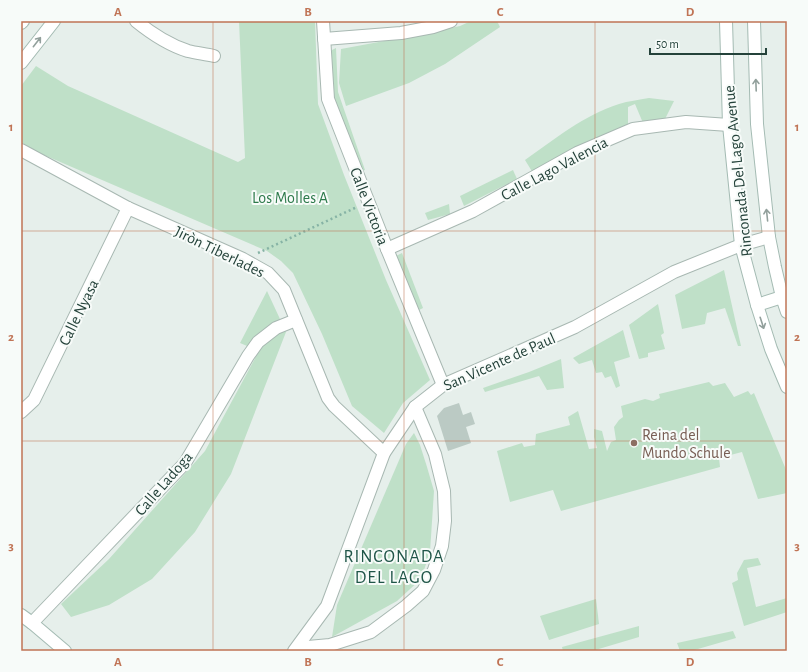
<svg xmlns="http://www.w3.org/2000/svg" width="808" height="672" viewBox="0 0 808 672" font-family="'Alegreya Sans',sans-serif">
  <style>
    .green { fill: #bfe0c8 }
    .building { fill: #bbcac4 }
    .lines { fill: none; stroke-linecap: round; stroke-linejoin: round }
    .street-casing { stroke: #a8b8b2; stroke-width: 14 }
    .secondary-casing { stroke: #a4bbb3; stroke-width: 14 }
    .path { stroke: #86b3a5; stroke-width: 2.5; stroke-dasharray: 2 3; stroke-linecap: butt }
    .street { stroke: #fff; stroke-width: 12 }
    .secondary { stroke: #fff; stroke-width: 12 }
    .oneway { stroke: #92a09c }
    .grid { fill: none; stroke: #c07456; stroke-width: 1; stroke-opacity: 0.55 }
    .education-dot { fill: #8d6e63; stroke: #f7fbf9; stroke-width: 1.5 }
    .labels { text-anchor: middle; stroke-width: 4; stroke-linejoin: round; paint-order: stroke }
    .street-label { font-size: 16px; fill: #24423a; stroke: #f7fbf9 }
    .park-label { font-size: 16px; fill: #2d7a4b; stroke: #f7fbf9 }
    .education-label { font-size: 16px; fill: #785e54; stroke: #f7fbf9; text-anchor: start }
    .quarter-label { font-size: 18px; letter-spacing: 1px; fill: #1f5548; stroke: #f7fbf9 }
    .neatline { fill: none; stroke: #c07456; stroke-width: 1.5 }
    .grid-label { font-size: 13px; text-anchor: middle; font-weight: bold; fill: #c07456 }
  </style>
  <rect width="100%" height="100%" fill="#e6efeb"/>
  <g class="green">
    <polygon points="239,21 315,21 318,104 344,175 386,280 430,380 403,403 384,433 352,406 322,334 293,273 281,261 267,251 37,152 21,142 21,86 36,66 68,86 238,162 245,158"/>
    <polygon points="471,21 497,21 500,27 445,64 409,83 346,106 339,83 341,49 411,36 460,26"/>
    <polygon points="336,48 338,92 365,170 361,171 332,94 332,50"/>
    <path d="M649 98 674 101 665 119 643 123 635 104 628 107V125L533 173 525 160C555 139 584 115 619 104 628 101 639 100 649 98Z"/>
    <polygon points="513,170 517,179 464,206 460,196"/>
    <polygon points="449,204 450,214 428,220 425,213"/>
    <polygon points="402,253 423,308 417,311 394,257"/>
    <polygon points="724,270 741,346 738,346 725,308 707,313 705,324 682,329 675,295"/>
    <polygon points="267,291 286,332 231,474 195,532 152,579 109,605 71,617 61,604 109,559 205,451 259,351 240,343"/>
    <polygon points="658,304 664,333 661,335 665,349 648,353 648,357 639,359 629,325"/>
    <polygon points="623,330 630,357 614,362 620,386 616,388 611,376 605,378 602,372 596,373 592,360 579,364 573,358"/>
    <polygon points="561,359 564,388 547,390 539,376 485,392 483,388 529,372"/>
    <polygon points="709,382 713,386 725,383 734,397 748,391 751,395 754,393 787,472 787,493 758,499 742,452 719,458 720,467 561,511 553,490 510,502 497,451 522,443 524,447 535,445 536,434 570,425 568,417 578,411 589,449 597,448 594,437 594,429 602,431 607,451 611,442 616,440 614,427 619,420 623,417 621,406 645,399 653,401 660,398 659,394"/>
    <polygon points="414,433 420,445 427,467 434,491 430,552 421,579 397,601 332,637 337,605 406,444"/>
    <polygon points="758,558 761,565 747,568 756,607 787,598 787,612 744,626 732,583 738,580 737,573 744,560"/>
    <polygon points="596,599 599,624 549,640 540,616"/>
    <polygon points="639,626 639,637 592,651 563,651 562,647"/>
    <polygon points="733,631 736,638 691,651 680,651 677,643"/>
  </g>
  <polygon class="building" points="459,403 463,415 471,412 475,424 466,427 471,443 448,451 437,416 444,408"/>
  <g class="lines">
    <g class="street-casing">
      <g id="street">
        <path d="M136 21C152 34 169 45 188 51 196 53 205 54 214 56"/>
        <polyline points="323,21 328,99 387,249 443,385"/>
        <polyline points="324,39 401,33 433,27 451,21"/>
        <polyline points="21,150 128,208 243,259 268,273 284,290 328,398 334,406 384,453"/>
        <polyline points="387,249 473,211 577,153 633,129 686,122 729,125"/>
        <polyline points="21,412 34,400 128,208"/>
        <polyline points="32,623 185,463 248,356 258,342 276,328 296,320"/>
        <polyline points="297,648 330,645 371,632 406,606 423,591 434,570 442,546 445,521 444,491 435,454 415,407"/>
        <polyline points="294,651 327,606 384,453 415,407 443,385 575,327 674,272 741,245 769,237"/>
      </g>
    </g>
    <g class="secondary-casing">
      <g id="secondary">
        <polyline points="726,21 729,125 741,245 757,305 771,349 787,387"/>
        <polyline points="754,21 757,124 769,237 775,267 782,297 787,312"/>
        <polyline points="21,23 23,21"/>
        <polyline points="21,63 54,21"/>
        <polyline points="757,305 782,297"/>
        <polyline points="21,615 32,623 65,651"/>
      </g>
    </g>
    <polyline class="path" points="258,253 357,207"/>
    <use href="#street" class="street"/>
    <use href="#secondary" class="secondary"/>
  </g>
  <defs><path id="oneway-shaft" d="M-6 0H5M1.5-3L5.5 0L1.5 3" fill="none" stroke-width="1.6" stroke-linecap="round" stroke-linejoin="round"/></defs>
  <g class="oneway">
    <use href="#oneway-shaft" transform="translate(37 42) rotate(-52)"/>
    <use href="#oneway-shaft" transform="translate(756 85) rotate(-92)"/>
    <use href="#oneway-shaft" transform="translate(767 215) rotate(-96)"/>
    <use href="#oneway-shaft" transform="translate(762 323) rotate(72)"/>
  </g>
  <path class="grid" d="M213 21V651M404 21V651M595 21V651M21 231H787M21 441H787"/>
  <circle class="education-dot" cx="634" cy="443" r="4"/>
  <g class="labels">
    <g class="street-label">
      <text transform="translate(554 168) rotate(-28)" y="6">Calle Lago Valencia</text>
      <text transform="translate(737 171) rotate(-96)" y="6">Rinconada Del Lago Avenue</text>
      <text transform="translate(370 206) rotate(69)" y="6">Calle Victoria</text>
      <text transform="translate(220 251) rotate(26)" y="6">Jiròn Tiberlades</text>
      <text transform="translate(78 312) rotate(-64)" y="6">Calle Nyasa</text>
      <text transform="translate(499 361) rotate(-24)" y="6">San Vicente de Paul</text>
      <text transform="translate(163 483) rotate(-49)" y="6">Calle Ladoga</text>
    </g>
    <g class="park-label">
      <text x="290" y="203">Los Molles A</text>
    </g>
    <g class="education-label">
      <text x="642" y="440">Reina del<tspan x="642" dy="18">Mundo Schule</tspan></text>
    </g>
    <g class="quarter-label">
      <text x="394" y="562">RINCONADA<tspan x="394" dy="21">DEL LAGO</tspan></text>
    </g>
  </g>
  <rect width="808" height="672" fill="none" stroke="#f7fbf9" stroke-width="44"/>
  <path d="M650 48v6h116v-6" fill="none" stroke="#24423a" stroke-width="2"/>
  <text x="656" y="48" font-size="12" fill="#24423a" stroke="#f7fbf9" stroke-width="3" paint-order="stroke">50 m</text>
  <rect x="22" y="22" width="764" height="628" class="neatline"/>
  <g class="grid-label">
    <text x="118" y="16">A</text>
    <text x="308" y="16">B</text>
    <text x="500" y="16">C</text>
    <text x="690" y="16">D</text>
    <text x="11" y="131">1</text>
    <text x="797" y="131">1</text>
    <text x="11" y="341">2</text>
    <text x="797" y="341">2</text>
    <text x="11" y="550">3</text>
    <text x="797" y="550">3</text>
    <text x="118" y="666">A</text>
    <text x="308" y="666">B</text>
    <text x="500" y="666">C</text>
    <text x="690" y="666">D</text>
  </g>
</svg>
